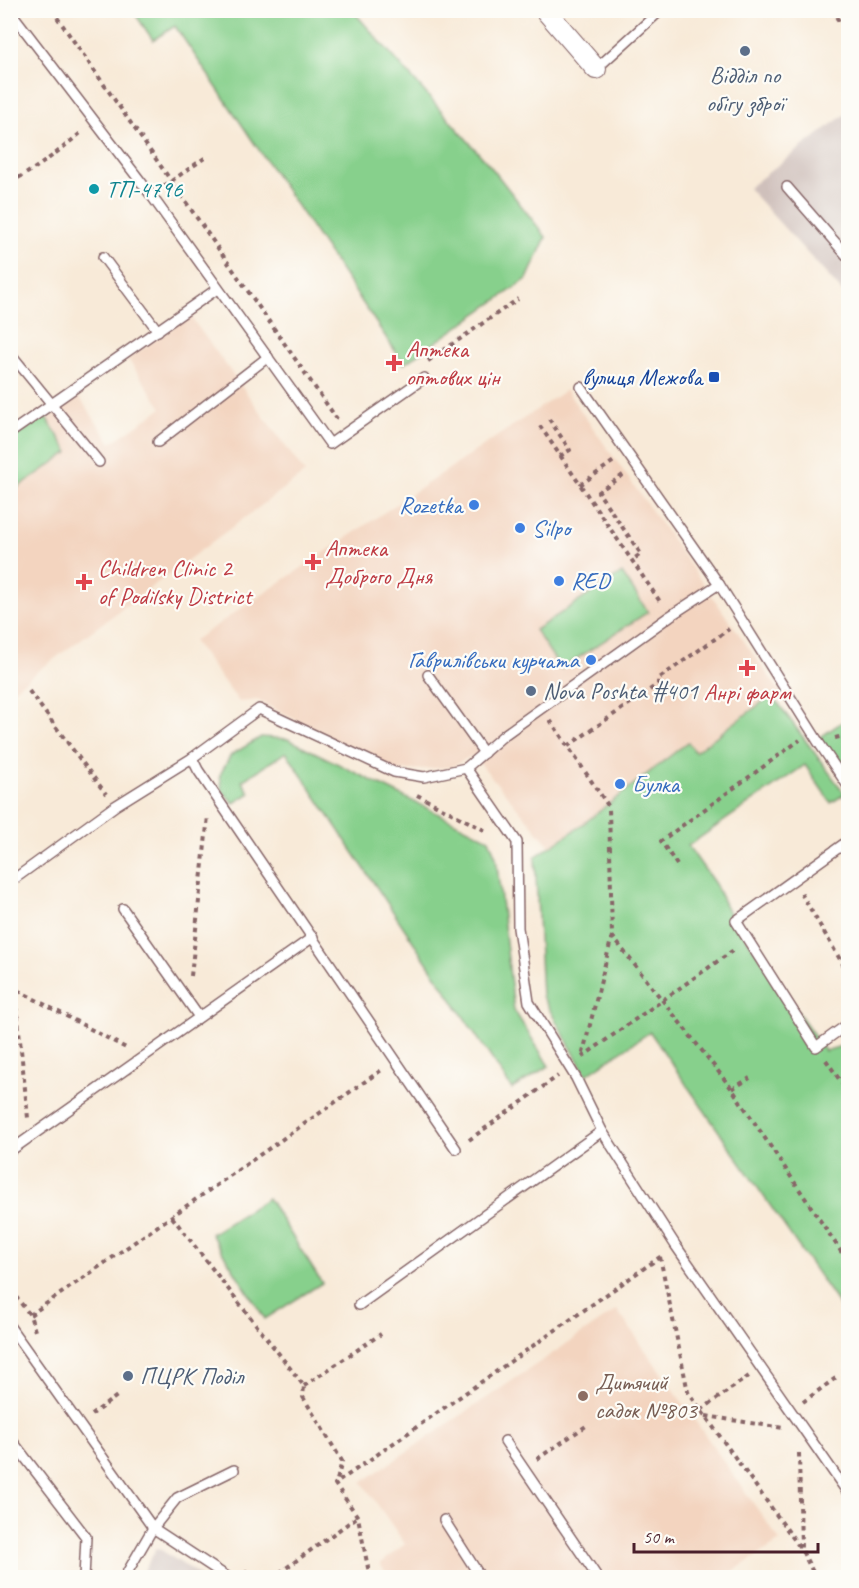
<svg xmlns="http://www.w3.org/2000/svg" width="859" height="1588" viewBox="0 0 859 1588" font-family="Caveat,sans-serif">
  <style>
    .built { fill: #f3d4bf }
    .industrial { fill: #cfc0bb }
    .green { fill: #87d08c; stroke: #68785c; stroke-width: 1.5 }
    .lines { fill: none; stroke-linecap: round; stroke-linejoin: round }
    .service-casing { stroke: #876668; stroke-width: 12 }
    .minor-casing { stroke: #876668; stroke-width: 22 }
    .path { stroke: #876668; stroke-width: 4; stroke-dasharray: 4.5 4.5; stroke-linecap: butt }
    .service { stroke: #fff; stroke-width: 9 }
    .minor { stroke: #fff; stroke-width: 20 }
    .service-dot { fill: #5c6f8a; stroke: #fdfcf7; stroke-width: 2 }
    .culture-dot { fill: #0f9aa8; stroke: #fdfcf7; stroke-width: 2 }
    .health-dot { fill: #e0444e; stroke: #fdfcf7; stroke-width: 2 }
    .transit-dot { fill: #1a4fb4; stroke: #fdfcf7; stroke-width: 2 }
    .shop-dot { fill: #3f7fe0; stroke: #fdfcf7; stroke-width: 2 }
    .education-dot { fill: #8d6e63; stroke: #fdfcf7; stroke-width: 2 }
    .labels { text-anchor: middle; stroke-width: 4.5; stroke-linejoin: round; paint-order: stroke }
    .service-label { font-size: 24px; fill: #4e5e75; stroke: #fdfcf7; text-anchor: start }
    .culture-label { font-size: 24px; fill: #0d838f; stroke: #fdfcf7; text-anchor: start }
    .health-label { font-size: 24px; fill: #be3a42; stroke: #fdfcf7; text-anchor: start }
    .transit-label { font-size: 24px; fill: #164399; stroke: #fdfcf7; text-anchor: end }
    .shop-label { font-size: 24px; fill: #366cbe; stroke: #fdfcf7; text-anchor: start }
    .education-label { font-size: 24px; fill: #785e54; stroke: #fdfcf7; text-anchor: start }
  </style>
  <rect width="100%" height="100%" fill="#fdfcf7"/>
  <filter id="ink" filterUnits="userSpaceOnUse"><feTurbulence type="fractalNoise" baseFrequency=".0167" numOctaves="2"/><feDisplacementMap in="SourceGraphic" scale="12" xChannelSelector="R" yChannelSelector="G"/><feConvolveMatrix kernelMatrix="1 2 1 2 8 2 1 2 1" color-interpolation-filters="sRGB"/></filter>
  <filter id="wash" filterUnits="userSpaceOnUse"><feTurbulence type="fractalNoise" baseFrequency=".008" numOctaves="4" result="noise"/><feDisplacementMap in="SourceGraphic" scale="24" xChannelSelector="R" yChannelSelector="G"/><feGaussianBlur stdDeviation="1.35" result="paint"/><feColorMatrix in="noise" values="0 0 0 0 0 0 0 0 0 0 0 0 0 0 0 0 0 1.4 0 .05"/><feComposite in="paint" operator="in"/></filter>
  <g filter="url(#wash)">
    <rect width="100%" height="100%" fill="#f8ead8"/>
    <g class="built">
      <polygon points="190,316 305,473 11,691 10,445 79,397 111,443 162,408 128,359"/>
      <polygon points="566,390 780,692 554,851 473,755 451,767 396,771 257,700 239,702 193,641"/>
      <polygon points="617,1310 780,1541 724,1577 390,1577 380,1564 405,1544 362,1482"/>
    </g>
    <g class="industrial">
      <polygon points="848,112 848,298 748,188"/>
      <polygon points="157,1548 158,1548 202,1577 140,1577"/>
    </g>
    <g class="green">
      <polygon points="133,11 353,11 491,167 546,237 527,279 404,364 175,26 153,40"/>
      <polygon points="45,416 69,452 11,492 11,439"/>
      <polygon points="622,573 648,612 561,669 535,630"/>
      <polygon points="772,695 845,794 831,803 805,765 688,846 715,884 729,913 825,1051 845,1045 848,1048 848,1067 843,1071 848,1078 848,1318 650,1032 586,1075 542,996 535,857 578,828 688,742 695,752"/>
      <polygon points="848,718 848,781 819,738"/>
      <polygon points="261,737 288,739 489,839 496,857 514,1010 549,1066 512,1089 286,752 242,781 250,793 234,803 222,791 220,775 231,755"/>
      <polygon points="268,1198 322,1283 265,1319 211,1234"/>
    </g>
  </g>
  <g filter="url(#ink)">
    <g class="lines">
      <g class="service-casing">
        <g id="service">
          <polyline points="10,11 151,195 330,444 424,378"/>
          <polyline points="596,69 661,10"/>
          <polyline points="787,187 848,257"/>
          <polyline points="103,257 158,331"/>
          <polyline points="10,353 99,462"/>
          <polyline points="581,387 719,584 819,743 848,786"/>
          <polyline points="10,433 217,289"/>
          <polyline points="158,442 268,357"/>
          <polyline points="428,675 484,753"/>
          <polyline points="192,758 198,770 456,1149"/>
          <polyline points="466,768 517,842 518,928 529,1002 576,1078 602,1131 676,1246 848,1493"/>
          <polyline points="848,841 736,921 816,1047 848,1024"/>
          <polyline points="10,882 115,806 192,758 259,709 394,772 424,777 466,768 504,735 670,616 719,584"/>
          <polyline points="123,909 199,1017"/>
          <polyline points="10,1151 313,937"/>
          <polyline points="359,1305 602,1131"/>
          <polyline points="10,1327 153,1528 229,1578"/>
          <polyline points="10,1438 86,1537 84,1578"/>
          <polyline points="505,1441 598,1578"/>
          <polyline points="444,1520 481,1578"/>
          <polyline points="124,1578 153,1528 177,1498 234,1470"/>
        </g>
      </g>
      <g class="minor-casing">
        <polyline id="minor" points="545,10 596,69"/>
      </g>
      <g class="path">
        <polyline points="52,10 337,419"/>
        <polyline points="831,10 848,33"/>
        <path d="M10 182C38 169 60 150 83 131"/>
        <polyline points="164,186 206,157"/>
        <polyline points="428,361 518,299"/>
        <polyline points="549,419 570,450 560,456"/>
        <polyline points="540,426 661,603"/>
        <polyline points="623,475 598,492 641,554 632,560"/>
        <polyline points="580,485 614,461"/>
        <polyline points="29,691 106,794"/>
        <polyline points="550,720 609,807 612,936 582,1057"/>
        <polyline points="835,738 848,735"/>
        <polyline points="568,746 658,684 658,679 729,629"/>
        <polyline points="417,795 488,832"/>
        <polyline points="677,865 661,841 800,740"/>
        <polyline points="801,893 848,973"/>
        <polyline points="612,936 732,1089 848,1262"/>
        <polyline points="10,943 28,1118"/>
        <polyline points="191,976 208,816"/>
        <polyline points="10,986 126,1048"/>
        <polyline points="582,1057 735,949"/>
        <polyline points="826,1060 848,1092"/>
        <polyline points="732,1089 750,1078"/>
        <polyline points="469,1140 558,1076"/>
        <polyline points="172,1217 304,1386 303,1397 342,1461 336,1484"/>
        <polyline points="660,1257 688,1392 801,1549"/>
        <polyline points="10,1289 30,1315 35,1331"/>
        <polyline points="30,1315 383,1069"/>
        <polyline points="304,1386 381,1334"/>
        <polyline points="803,1402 837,1377"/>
        <polyline points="701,1410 749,1376"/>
        <polyline points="91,1415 117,1396"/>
        <polyline points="706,1416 783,1428"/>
        <polyline points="799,1453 801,1549 816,1578"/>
        <polyline points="537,1459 586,1426"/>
        <polyline points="245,1571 254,1578"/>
        <polyline points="272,1578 357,1517"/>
        <polyline points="370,1578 358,1517 335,1484 663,1255"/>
      </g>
      <use href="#service" class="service"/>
      <use href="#minor" class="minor"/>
    </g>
  </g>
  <g class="service-dot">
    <circle cx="745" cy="51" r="6"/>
    <circle cx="531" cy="691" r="6"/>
    <circle cx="128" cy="1376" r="6"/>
  </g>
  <circle class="culture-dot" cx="94" cy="189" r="6"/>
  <g class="health-dot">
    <path d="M391 354h6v6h6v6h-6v6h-6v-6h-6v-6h6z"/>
    <path d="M310 553h6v6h6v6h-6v6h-6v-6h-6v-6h6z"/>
    <path d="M81 573h6v6h6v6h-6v6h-6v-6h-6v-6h6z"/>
    <path d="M744 659h6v6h6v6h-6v6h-6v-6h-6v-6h6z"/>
  </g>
  <rect class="transit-dot" x="708" y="371" width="12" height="12" rx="3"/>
  <g class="shop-dot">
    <circle cx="474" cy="505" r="6"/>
    <circle cx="520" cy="528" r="6"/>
    <circle cx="559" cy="581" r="6"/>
    <circle cx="591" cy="660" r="6"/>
    <circle cx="620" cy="784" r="6"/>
  </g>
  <circle class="education-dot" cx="583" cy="1396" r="6"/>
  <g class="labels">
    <g class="service-label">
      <text x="745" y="83" text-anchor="middle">Відділ по<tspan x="745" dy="28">обігу зброї</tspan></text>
      <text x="543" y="699">Nova Poshta #401</text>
      <text x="140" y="1384">ПЦРК Поділ</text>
    </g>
    <g class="culture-label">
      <text x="106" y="197">ТП-4796</text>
    </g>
    <g class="health-label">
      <text x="406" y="357">Аптека<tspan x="406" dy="28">оптових цін</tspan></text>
      <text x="325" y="556">Аптека<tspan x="325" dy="28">Доброго Дня</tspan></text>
      <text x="98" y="576">Children Clinic 2<tspan x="98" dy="28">of Podilsky District</tspan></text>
      <text x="747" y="700" text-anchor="middle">Анрі фарм</text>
    </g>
    <g class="transit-label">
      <text x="702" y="385">вулиця Межова</text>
    </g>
    <g class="shop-label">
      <text x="462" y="513" text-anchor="end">Rozetka</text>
      <text x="532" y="536">Silpo</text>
      <text x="571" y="589">RED</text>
      <text x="579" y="668" text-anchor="end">Гаврилівськи курчата</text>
      <text x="632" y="792">Булка</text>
    </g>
    <g class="education-label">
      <text x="595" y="1390">Дитячий<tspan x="595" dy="28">садок №803</tspan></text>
    </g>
  </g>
  <rect width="859" height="1588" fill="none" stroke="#fdfcf7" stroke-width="36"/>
  <path d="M634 1543v9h184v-9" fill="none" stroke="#4a1f2b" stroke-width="3"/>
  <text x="643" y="1543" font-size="18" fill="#4a1f2b" stroke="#fdfcf7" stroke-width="4.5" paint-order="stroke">50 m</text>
</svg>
